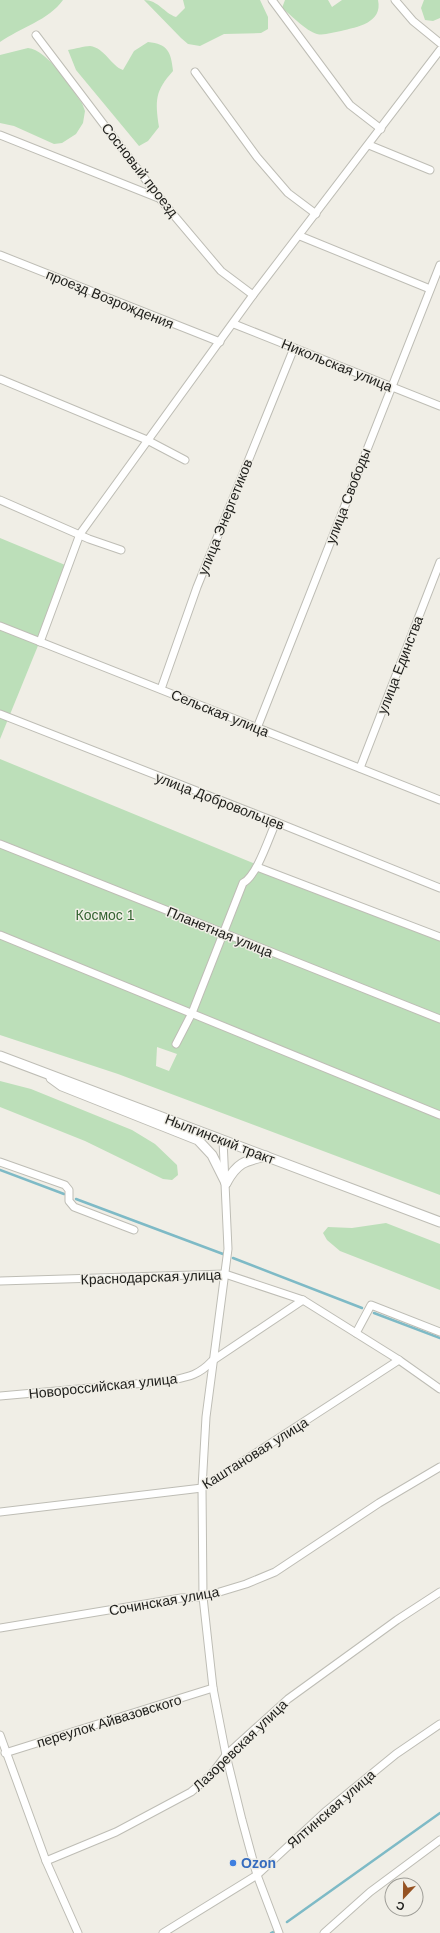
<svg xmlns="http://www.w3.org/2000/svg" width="440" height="1933" viewBox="0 0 440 1933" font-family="Arial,sans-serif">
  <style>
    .green { fill: #bcdfb9; fill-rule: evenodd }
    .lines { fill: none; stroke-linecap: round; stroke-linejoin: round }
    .stream { stroke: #7ebac6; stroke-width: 2.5 }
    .minor-casing { stroke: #bebdb5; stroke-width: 9 }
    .secondary-casing { stroke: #bebdb5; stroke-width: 11 }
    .minor { stroke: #fff; stroke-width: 7 }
    .secondary { stroke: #fff; stroke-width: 9 }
    .shop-dot { fill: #3f7fe0; stroke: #f0eee6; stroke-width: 1.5 }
    .labels { text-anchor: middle; stroke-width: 3; stroke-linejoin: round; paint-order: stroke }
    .street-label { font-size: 14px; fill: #21211e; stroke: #f0eee6 }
    .park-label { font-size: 14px; fill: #336331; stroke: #f0eee6 }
    .shop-label { font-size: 14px; font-weight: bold; fill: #366cbe; stroke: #f0eee6; text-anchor: start }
  </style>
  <rect width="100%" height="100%" fill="#f0eee6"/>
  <g class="green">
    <path d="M0 0H63C49 20 20 28 0 42Z"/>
    <path d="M144 0C158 0 164 13 176 17L185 8 183 0H260L268 17V29L261 33 224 34 200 46 188 44 181 38Z"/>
    <path d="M285 0H328L332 7 342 0H378C383 23 357 27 341 31 333 32 324 36 317 34 306 31 291 15 282 8Z"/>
    <polygon points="424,0 440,0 440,18 433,21 425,20 421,8"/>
    <path d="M148 42C168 44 171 52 173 71 155 91 155 100 159 127L148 141 139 146 76 70 68 50C75 49 84 46 90 46 105 48 111 66 123 70L134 51Z"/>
    <path d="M28 48C48 50 70 87 82 103L85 111 83 123 76 134 62 143 54 144 14 126 0 123V55Z"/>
    <polygon points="0,538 70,567 0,739"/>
    <path d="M0 759 440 940V1195L118 1074 0 1035ZM157 1047 177 1054 169 1071 156 1066Z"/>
    <polygon points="0,1081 31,1089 132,1130 155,1144 177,1165 178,1175 172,1180 163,1179 85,1141 0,1107"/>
    <polygon points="386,1223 440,1244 440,1290 340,1251 327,1240 323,1233 328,1227 352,1228"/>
  </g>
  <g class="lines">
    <g class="stream">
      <polyline points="0,1170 64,1194"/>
      <polyline points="76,1199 223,1254"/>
      <polyline points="233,1258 362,1308"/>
      <polyline points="374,1313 440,1338"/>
      <polyline points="287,1922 440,1813"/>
      <polyline points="271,1933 273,1932"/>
    </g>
    <g class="minor-casing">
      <g id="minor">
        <polyline points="272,0 350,105 381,129"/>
        <polyline points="395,0 413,21 440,43"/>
        <polyline points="36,35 161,200 221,271 253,295"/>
        <polyline points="195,72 257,157 288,193 316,214"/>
        <polyline points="0,135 161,199"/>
        <polyline points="369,145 430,170"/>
        <polyline points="300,236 430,289"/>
        <polyline points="0,255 220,342"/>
        <polyline points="234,324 440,406"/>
        <polyline points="0,379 147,440 185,460"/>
        <polyline points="0,500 89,539 121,550"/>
        <polyline points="0,626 440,800"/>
        <polyline points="40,642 80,534 253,295 440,50"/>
        <polyline points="161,689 197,587 294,348"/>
        <polyline points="0,714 276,822 440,888"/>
        <polyline points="257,728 440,265"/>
        <polyline points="360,768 440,562"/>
        <polyline points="0,844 440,1019"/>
        <polyline points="257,867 440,937"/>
        <polyline points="0,935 440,1115"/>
        <path d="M176 1044 192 1013 243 883C257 876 269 837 276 822"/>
        <polyline points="223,1140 228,1249 206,1417 202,1488 203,1597 213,1688 226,1755 242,1820 257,1875 279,1933"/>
        <polyline points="0,1162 65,1185 69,1190 69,1201 74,1207 134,1230"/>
        <polyline points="0,1281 225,1274 303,1300 399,1360 440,1389"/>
        <polyline points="356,1333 371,1305 440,1332"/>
        <path d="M0 1396 168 1381C187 1377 198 1376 212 1361L303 1300"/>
        <polyline points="0,1512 202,1488 399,1360"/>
        <polyline points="0,1628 181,1598 203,1597 246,1584 275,1572 379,1503 440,1467"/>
        <polyline points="0,1735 46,1861 78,1933"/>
        <polyline points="5,1753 213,1688"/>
        <polyline points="46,1861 116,1832 191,1792 211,1775 226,1755 288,1699 397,1620 440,1592"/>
        <polyline points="163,1933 257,1875 325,1812 396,1754 440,1724"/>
        <polyline points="324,1933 370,1892 440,1840"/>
      </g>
    </g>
    <g class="secondary-casing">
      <g id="secondary">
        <polyline points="0,1056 440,1222"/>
        <polyline points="51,1078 62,1086 198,1140 212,1155 226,1183"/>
        <path d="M226 1183C237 1163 244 1161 266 1156"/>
      </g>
    </g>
    <use href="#minor" class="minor"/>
    <use href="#secondary" class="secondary"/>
  </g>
  <circle class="shop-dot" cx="233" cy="1863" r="4"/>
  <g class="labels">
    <g class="street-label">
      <text transform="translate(140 170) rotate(52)" y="5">Сосновый проезд</text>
      <text transform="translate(110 299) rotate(22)" y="5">проезд Возрождения</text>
      <text transform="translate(337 365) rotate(22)" y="5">Никольская улица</text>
      <text transform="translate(348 496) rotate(-69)" y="5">улица Свободы</text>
      <text transform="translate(225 517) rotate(-68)" y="5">улица Энергетиков</text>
      <text transform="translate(400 665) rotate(-69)" y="5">улица Единства</text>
      <text transform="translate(220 713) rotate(22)" y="5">Сельская улица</text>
      <text transform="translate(220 801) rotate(21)" y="5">улица Добровольцев</text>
      <text transform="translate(220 932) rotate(22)" y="5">Планетная улица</text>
      <text transform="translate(220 1139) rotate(21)" y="5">Нылгинский тракт</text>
      <text transform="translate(151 1277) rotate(-2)" y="5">Краснодарская улица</text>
      <text transform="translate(103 1386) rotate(-6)" y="5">Новороссийская улица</text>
      <text transform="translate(255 1453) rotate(-32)" y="5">Каштановая улица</text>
      <text transform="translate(164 1601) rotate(-10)" y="5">Сочинская улица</text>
      <text transform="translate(109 1721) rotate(-17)" y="5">переулок Айвазовского</text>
      <text transform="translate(240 1745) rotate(-44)" y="5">Лазоревская улица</text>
      <text transform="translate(331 1809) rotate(-41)" y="5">Ялтинская улица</text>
    </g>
    <g class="park-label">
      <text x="105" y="920">Космос 1</text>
    </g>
    <g class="shop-label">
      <text x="241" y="1868">Ozon</text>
    </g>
  </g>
  <g transform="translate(404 1897) rotate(202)"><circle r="19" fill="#f0eee6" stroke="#9d9c96"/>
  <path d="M0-3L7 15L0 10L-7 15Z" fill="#955222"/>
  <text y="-6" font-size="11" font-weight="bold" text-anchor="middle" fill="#21211e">С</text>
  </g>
</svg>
